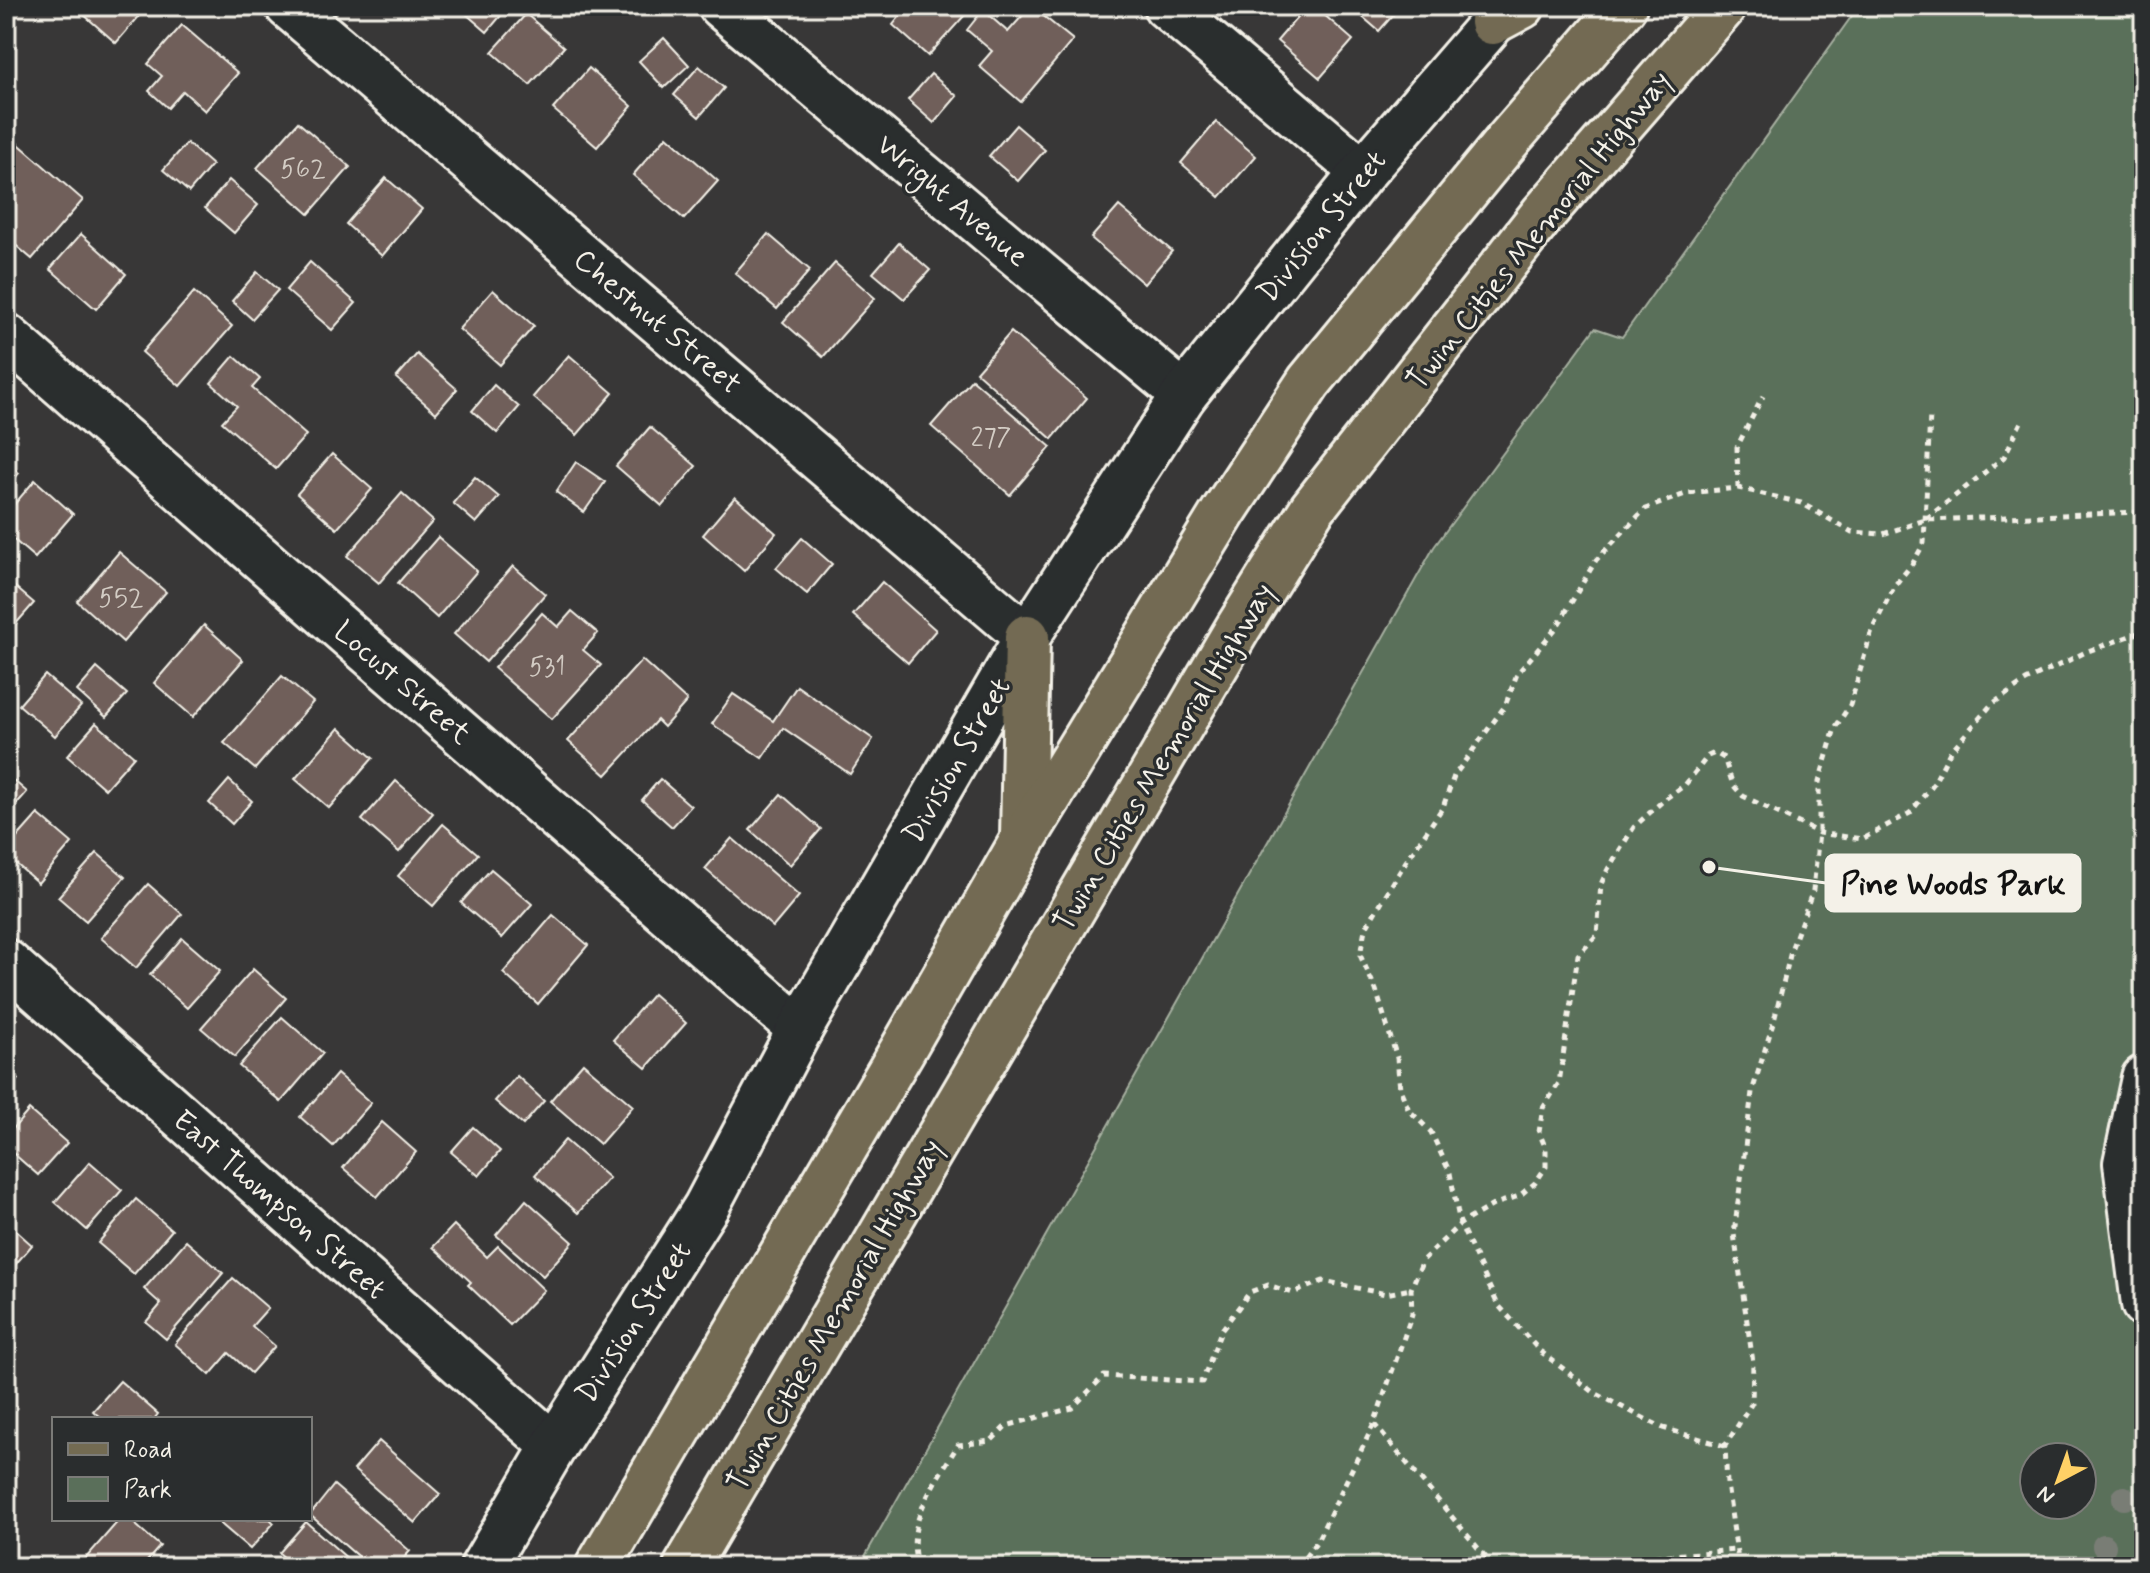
<svg xmlns="http://www.w3.org/2000/svg" width="2150" height="1573" viewBox="0 0 2150 1573" font-family="Mynerve,sans-serif">
  <style>
    .green { fill: #5a6f5a; stroke: #a7b0a1; stroke-width: 2; fill-rule: evenodd }
    .building { fill: #705e5a; stroke: #f4f1e8; stroke-width: 2 }
    .lines { fill: none; stroke-linecap: round; stroke-linejoin: round }
    .street-casing { stroke: #f4f1e8; stroke-width: 50 }
    .primary-casing { stroke: #f4f1e8; stroke-width: 50 }
    .path { stroke: #f4f1e8; stroke-width: 5; stroke-dasharray: 6 6; stroke-linecap: butt }
    .street { stroke: #2a2d2e; stroke-width: 44 }
    .primary { stroke: #736b52; stroke-width: 44 }
    .tree { fill: #797d75 }
    .labels { text-anchor: middle; stroke-width: 7; stroke-linejoin: round; paint-order: stroke }
    .number-label { font-size: 26px; fill: #d3ccc4 }
    .street-label { font-size: 30px; fill: #f4f1e8; stroke: #2a2d2e }
    .leader { fill: none; stroke: #f4f1e8; stroke-width: 3 }
    .callout-dot { fill: #f4f1e8; stroke: #2a2d2e; stroke-width: 3 }
    .callout { fill: #f4f1e8; stroke: #f4f1e8; stroke-width: 3 }
    .callout-label { font-size: 32px; text-anchor: middle; font-weight: bold; fill: #111 }
  </style>
  <rect width="100%" height="100%" fill="#383737"/>
  <filter id="ink" filterUnits="userSpaceOnUse"><feTurbulence type="fractalNoise" baseFrequency=".0125" numOctaves="2"/><feDisplacementMap in="SourceGraphic" scale="16" xChannelSelector="R" yChannelSelector="G"/><feConvolveMatrix kernelMatrix="1 2 1 2 8 2 1 2 1" color-interpolation-filters="sRGB"/></filter>
  <g filter="url(#ink)">
    <path class="green" d="M1859 6H2144V1567H859L1434 547 1595 328 1622 337ZM2034 1457H2082V1505H2034Z"/>
    <g class="building">
      <polygon points="74,6 148,6 116,43"/>
      <polygon points="457,6 509,6 487,32"/>
      <polygon points="898,6 973,6 928,56 893,25 904,11"/>
      <polygon points="1031,6 1073,40 1021,102 979,66 992,51 967,30 983,10 1008,32"/>
      <polygon points="1307,6 1314,6 1353,40 1320,78 1277,41"/>
      <polygon points="1350,6 1401,6 1379,31"/>
      <polygon points="526,14 564,47 530,85 492,52"/>
      <polygon points="182,25 238,73 205,111 183,91 168,108 149,91 162,76 148,64"/>
      <polygon points="664,38 689,65 664,88 639,61"/>
      <polygon points="699,66 724,88 699,117 674,95"/>
      <polygon points="589,68 632,106 597,147 553,109"/>
      <polygon points="931,74 957,96 934,123 908,100"/>
      <polygon points="298,122 350,167 309,214 257,168"/>
      <polygon points="1216,122 1256,156 1220,197 1181,163"/>
      <polygon points="1016,125 1045,150 1018,181 989,156"/>
      <polygon points="6,133 83,200 32,259 6,237 6,222 13,214 6,209"/>
      <polygon points="667,136 718,181 684,219 633,175"/>
      <polygon points="187,143 212,165 189,192 163,170"/>
      <polygon points="386,178 422,209 382,256 346,224"/>
      <polygon points="229,180 258,205 234,233 205,208"/>
      <polygon points="1119,206 1172,251 1144,284 1091,238"/>
      <polygon points="81,234 126,274 96,309 50,269"/>
      <polygon points="768,234 810,270 777,309 735,273"/>
      <polygon points="899,243 930,270 904,299 873,273"/>
      <polygon points="310,262 356,303 332,330 286,290"/>
      <polygon points="835,263 875,298 823,357 783,322"/>
      <polygon points="257,272 278,290 252,319 232,301"/>
      <polygon points="493,290 534,326 500,365 459,329"/>
      <polygon points="194,292 232,326 180,386 142,352"/>
      <polygon points="1011,332 1087,398 1052,439 976,372"/>
      <polygon points="417,354 457,389 436,413 396,378"/>
      <polygon points="569,355 613,393 577,435 533,397"/>
      <polygon points="234,356 260,379 252,388 306,435 276,469 222,422 237,406 211,383"/>
      <polygon points="972,379 1051,447 1010,495 931,426"/>
      <polygon points="494,385 519,407 497,433 472,411"/>
      <polygon points="650,427 696,466 662,506 616,466"/>
      <polygon points="332,454 372,489 337,529 297,494"/>
      <polygon points="6,461 19,473 6,489"/>
      <polygon points="576,462 605,482 584,512 556,492"/>
      <polygon points="475,477 499,497 476,523 453,503"/>
      <polygon points="35,480 73,514 35,558 6,533 6,514"/>
      <polygon points="402,493 433,521 379,583 347,556"/>
      <polygon points="735,497 776,533 744,571 703,535"/>
      <polygon points="438,537 477,571 437,618 398,583"/>
      <polygon points="802,538 832,564 807,594 776,568"/>
      <polygon points="119,552 166,592 123,642 77,601"/>
      <polygon points="513,566 545,594 486,662 454,634"/>
      <polygon points="882,582 936,630 908,663 853,615"/>
      <polygon points="14,586 34,603 14,626 6,618 6,595"/>
      <polygon points="572,611 598,633 583,650 601,665 552,719 494,668 542,613 558,627"/>
      <polygon points="204,625 243,660 193,717 154,683"/>
      <polygon points="642,660 687,701 664,727 657,720 606,775 568,741"/>
      <polygon points="97,668 127,694 106,717 77,691"/>
      <polygon points="45,675 81,706 55,736 19,705"/>
      <polygon points="282,676 313,702 255,769 224,743"/>
      <polygon points="797,686 873,739 850,774 783,728 762,758 712,724 733,694 773,721"/>
      <polygon points="96,723 134,756 105,789 67,756"/>
      <polygon points="339,728 373,758 329,808 295,779"/>
      <polygon points="6,774 27,792 6,816"/>
      <polygon points="660,779 691,806 672,827 642,800"/>
      <polygon points="229,780 252,801 232,824 209,803"/>
      <polygon points="396,781 433,813 399,852 362,820"/>
      <polygon points="781,794 821,829 790,865 750,830"/>
      <polygon points="38,814 72,843 38,883 6,855 6,850"/>
      <polygon points="443,824 478,854 433,906 398,876"/>
      <polygon points="732,838 799,896 773,927 705,869"/>
      <polygon points="97,853 125,877 86,921 58,897"/>
      <polygon points="491,869 532,904 502,938 461,903"/>
      <polygon points="148,884 182,914 136,968 101,938"/>
      <polygon points="553,915 588,945 538,1004 503,973"/>
      <polygon points="182,938 220,971 187,1008 150,975"/>
      <polygon points="253,969 286,998 235,1057 201,1028"/>
      <polygon points="653,994 686,1023 646,1068 613,1040"/>
      <polygon points="282,1017 323,1053 281,1102 239,1066"/>
      <polygon points="583,1063 633,1106 600,1144 550,1101"/>
      <polygon points="6,1069 18,1079 6,1093"/>
      <polygon points="337,1074 371,1103 333,1146 300,1117"/>
      <polygon points="517,1076 544,1101 523,1125 495,1101"/>
      <polygon points="29,1110 67,1143 38,1175 6,1147 6,1137"/>
      <polygon points="382,1122 416,1152 377,1197 343,1168"/>
      <polygon points="473,1127 500,1151 479,1176 451,1152"/>
      <polygon points="565,1140 609,1178 578,1213 535,1175"/>
      <polygon points="90,1162 122,1190 87,1230 55,1202"/>
      <polygon points="136,1199 172,1230 134,1274 98,1243"/>
      <polygon points="526,1200 573,1242 543,1276 496,1235"/>
      <polygon points="454,1225 487,1257 498,1246 544,1290 510,1325 468,1285 471,1282 433,1247"/>
      <polygon points="14,1229 32,1245 9,1272 6,1270 6,1238"/>
      <polygon points="186,1241 223,1273 166,1339 146,1322 161,1304 144,1289"/>
      <polygon points="233,1278 268,1308 252,1326 275,1346 251,1373 229,1353 210,1375 175,1344"/>
      <polygon points="120,1381 158,1414 154,1419 102,1419 93,1411"/>
      <polygon points="379,1441 440,1494 415,1523 354,1470"/>
      <polygon points="334,1485 410,1551 396,1567 370,1567 310,1515"/>
      <polygon points="120,1519 129,1519 160,1546 142,1567 78,1567"/>
      <polygon points="270,1519 274,1523 250,1549 216,1520"/>
      <polygon points="306,1522 357,1567 295,1567 279,1553"/>
    </g>
    <g class="lines">
      <g class="street-casing">
        <g id="street">
          <polyline points="288,6 1027,637"/>
          <polyline points="721,6 1184,395"/>
          <polyline points="1166,6 1363,172"/>
          <polyline points="6,336 800,1029"/>
          <polyline points="6,962 554,1446"/>
          <polyline points="2144,1078 2126,1163 2144,1304"/>
          <polyline points="483,1567 554,1446 706,1207 800,1029 1027,637 1184,395 1363,172 1507,6"/>
        </g>
      </g>
      <g class="primary-casing">
        <g id="primary">
          <polyline points="1492,22 1522,6"/>
          <polyline points="1023,838 1027,637"/>
          <polyline points="598,1567 903,1049 1023,840 1224,511 1309,382 1508,140 1624,6"/>
          <polyline points="686,1567 1238,628 1312,509 1543,214 1724,6"/>
        </g>
      </g>
      <g class="path">
        <polyline points="1738,488 1737,447 1763,396"/>
        <polyline points="1926,519 2004,457 2023,418"/>
        <polyline points="1374,1424 1494,1567"/>
        <polyline points="1725,1446 1663,1428 1595,1393 1540,1351 1498,1305 1460,1224 1450,1173 1431,1132 1409,1110 1400,1089 1397,1058 1376,990 1360,955 1365,929 1405,863 1443,807 1454,776 1505,706 1517,674 1557,627 1596,560 1645,509 1688,493 1738,488 1801,503 1852,532 1883,534 1925,520 2144,512"/>
        <path d="M918 1567C903 1524 936 1481 958 1445L991 1441 1006 1426 1072 1408 1104 1376 1202 1382 1221 1331 1250 1292 1268 1285 1293 1293 1323 1281 1386 1294 1411 1289"/>
        <polyline points="1298,1567 1317,1541 1374,1424 1412,1314 1411,1289 1423,1260 1460,1224 1495,1204 1519,1196 1535,1183 1546,1167 1546,1149 1539,1132 1543,1108 1559,1083 1578,955 1597,935 1601,884 1608,869 1634,827 1665,799 1685,785 1708,756 1715,753 1724,758 1733,785 1743,796 1819,833 1862,839 1910,813 1934,783 1950,752 1992,704 2026,681 2088,651 2144,631"/>
        <polyline points="1523,1567 1736,1550"/>
        <polyline points="1739,1567 1727,1484 1725,1446 1752,1403 1753,1362 1734,1234 1752,1092 1775,1017 1792,947 1813,890 1819,833 1819,782 1835,728 1850,705 1872,630 1895,585 1913,563 1924,543 1930,414"/>
      </g>
      <use href="#street" class="street"/>
      <use href="#primary" class="primary"/>
    </g>
    <g class="tree">
      <circle cx="2124" cy="1498" r="12"/>
      <circle cx="2104" cy="1546" r="12"/>
    </g>
  </g>
  <g class="labels">
    <g class="number-label">
      <text x="303" y="177">562</text>
      <text x="991" y="446">277</text>
      <text x="121" y="606">552</text>
      <text x="547" y="675">531</text>
    </g>
    <g class="street-label">
      <text transform="translate(953 200) rotate(40)" y="10">Wright Avenue</text>
      <text transform="translate(1321 226) rotate(-51)" y="10">Division Street</text>
      <text transform="translate(1538 230) rotate(-51)" y="10">Twin Cities Memorial Highway</text>
      <text transform="translate(658 321) rotate(40)" y="10">Chestnut Street</text>
      <text transform="translate(403 682) rotate(41)" y="10">Locust Street</text>
      <text transform="translate(1163 757) rotate(-59)" y="10">Twin Cities Memorial Highway</text>
      <text transform="translate(956 760) rotate(-60)" y="10">Division Street</text>
      <text transform="translate(280 1204) rotate(41)" y="10">East Thompson Street</text>
      <text transform="translate(834 1315) rotate(-60)" y="10">Twin Cities Memorial Highway</text>
      <text transform="translate(633 1322) rotate(-57)" y="10">Division Street</text>
    </g>
  </g>
  <path class="leader" d="M1709 867L1826 883"/>
  <circle class="callout-dot" cx="1709" cy="867" r="8"/>
  <rect class="callout" x="1826" y="855" width="254" height="56" rx="8"/>
  <g class="callout-label">
    <text x="1953" y="894">Pine Woods Park</text>
  </g>
  <rect width="2150" height="1573" fill="none" stroke="#2a2d2e" stroke-width="32"/>
  <rect x="16" y="16" width="2118" height="1541" fill="none" stroke="#f4f1e8" stroke-width="3" filter="url(#ink)"/>
  <rect x="52" y="1417" width="260" height="104" fill="#2a2d2e" stroke="#7b7b78" stroke-width="2"/>
  <rect x="68" y="1443" width="40" height="12" fill="#736b52" stroke="#7b7b78" stroke-width="2"/>
  <text x="124" y="1457" font-size="24" fill="#f4f1e8">Road</text>
  <rect x="68" y="1477" width="40" height="24" fill="#5a6f5a" stroke="#7b7b78" stroke-width="2"/>
  <text x="124" y="1497" font-size="24" fill="#f4f1e8">Park</text>
  <g transform="translate(2058 1481) rotate(221)"><circle r="38" fill="#2a2d2e" stroke="#7b7b78" stroke-width="2"/>
  <path d="M0-6L14 30L0 20L-14 30Z" fill="#ffd166"/>
  <text y="-12" font-size="22" font-weight="bold" text-anchor="middle" fill="#f4f1e8">N</text>
  </g>
</svg>
